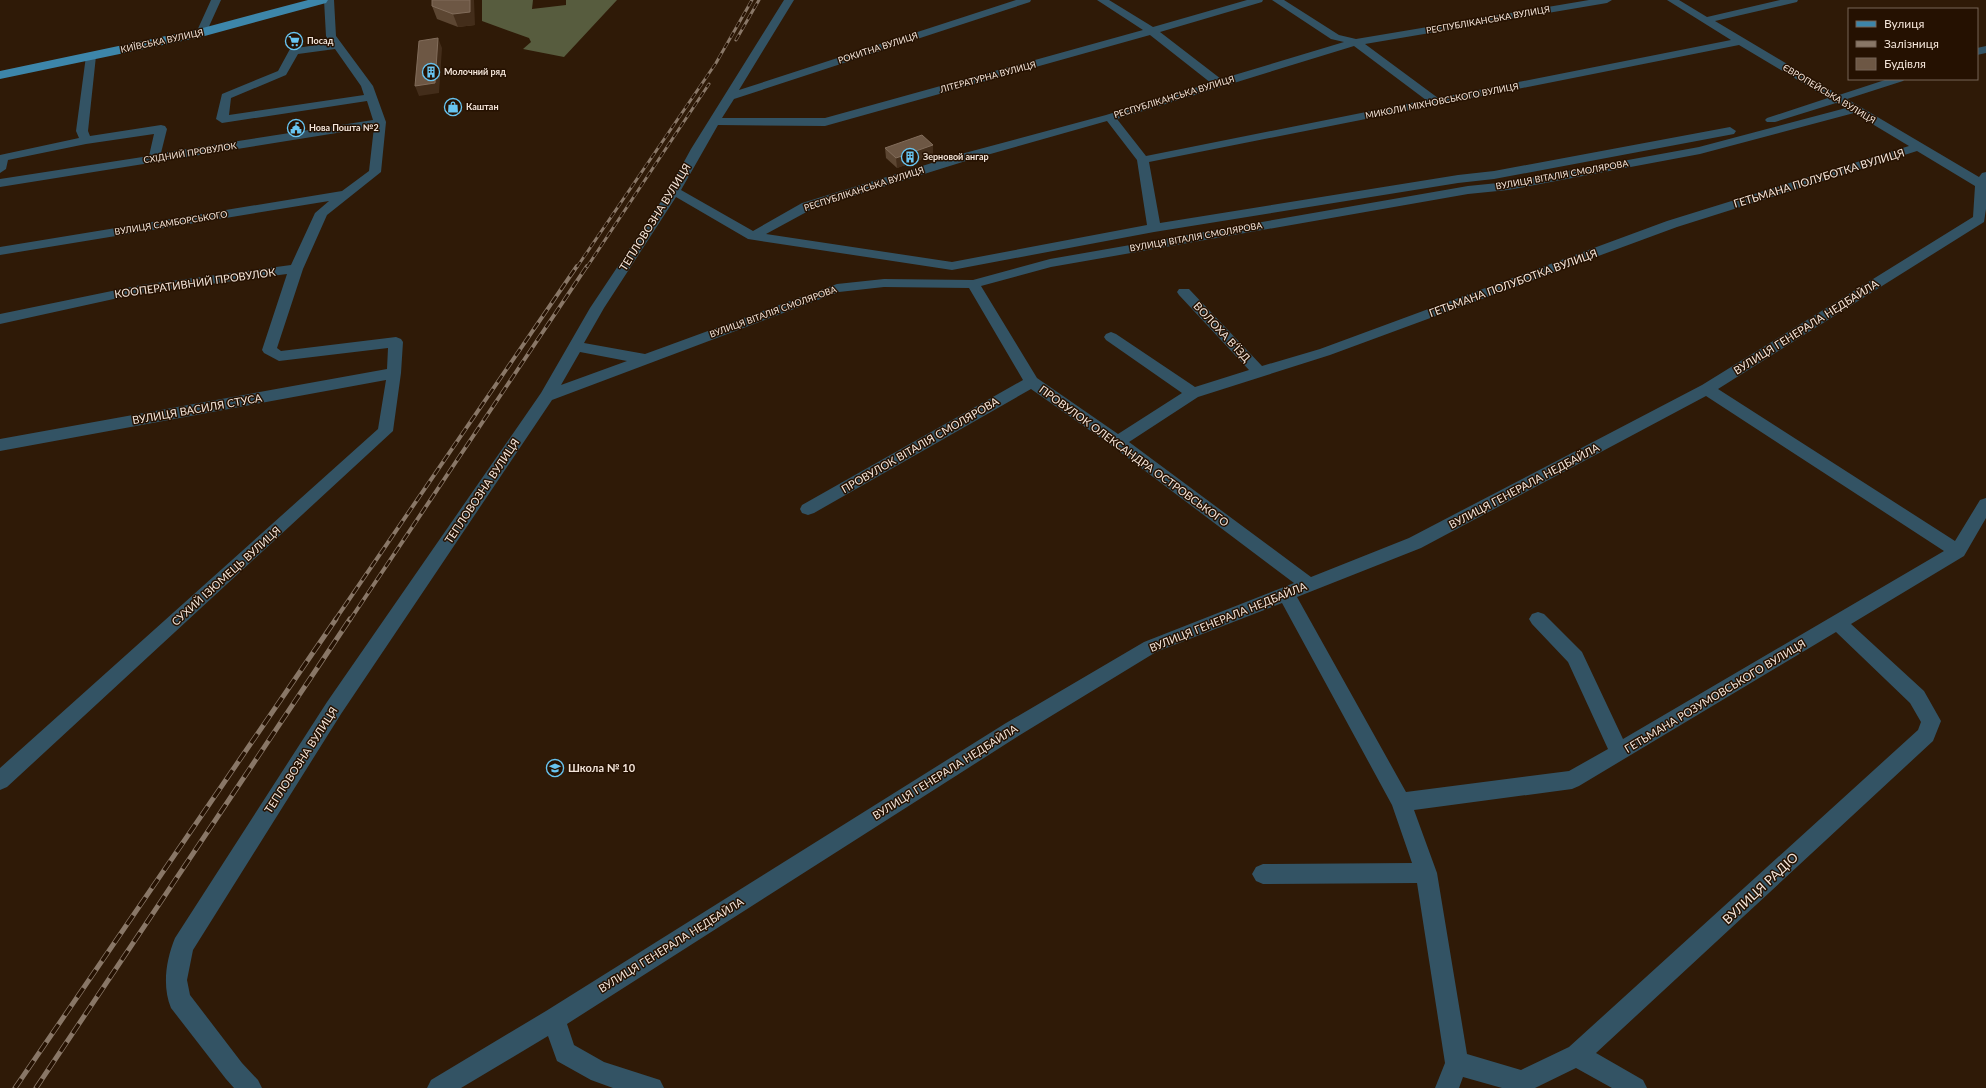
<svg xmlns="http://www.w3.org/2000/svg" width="1986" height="1088" viewBox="0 0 1986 1088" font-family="Lato,sans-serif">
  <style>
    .forest { fill: #575c3e }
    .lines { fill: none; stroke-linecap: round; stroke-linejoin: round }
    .minor { fill: #335364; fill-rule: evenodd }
    .major { fill: #3d86aa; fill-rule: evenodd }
    .rail-far2-casing { stroke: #897767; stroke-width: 3 }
    .rail-far1-casing { stroke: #897767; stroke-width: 4 }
    .rail-casing { stroke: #897767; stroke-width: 5 }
    .rail-far2 { stroke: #251101; stroke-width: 2; stroke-dasharray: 6; stroke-linecap: butt }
    .rail-far1 { stroke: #251101; stroke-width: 2.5; stroke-dasharray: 8; stroke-linecap: butt }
    .rail { stroke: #251101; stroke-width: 3.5; stroke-dasharray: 11; stroke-linecap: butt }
    .wall { fill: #5c4632 }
    .shaded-wall { fill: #432d1a }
    .building { fill: #6d5744; stroke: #826d5b }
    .labels { text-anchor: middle; stroke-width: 3; stroke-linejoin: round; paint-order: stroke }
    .far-street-label { font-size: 9px; fill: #f3e4d8; stroke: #251101 }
    .far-poi-label { font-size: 9px; font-weight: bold; fill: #f3e4d8; stroke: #251101; text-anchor: start }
    .street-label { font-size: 11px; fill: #f3e4d8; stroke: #251101 }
    .poi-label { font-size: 11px; font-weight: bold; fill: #f3e4d8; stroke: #251101; text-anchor: start }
    .near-street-label { font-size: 13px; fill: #f3e4d8; stroke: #251101 }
  </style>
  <rect width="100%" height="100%" fill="#2f1a07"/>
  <polygon class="forest" points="482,0 533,0 532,9 566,5 566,0 617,0 564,57 523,49 531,42 529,38 482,21"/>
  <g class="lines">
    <g class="minor">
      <polygon points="211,0 221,0 206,33 205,35 197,35 196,33"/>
      <path d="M324 0H334L336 36 373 86 386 122 381 172 327 215 303 269 277 348 281 351 396 337 401 339 403 342 401 373 393 431 7 787 0 790V768L378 429 386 380 0 451V439L387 369 388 348 279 361 264 353 262 350 287 274 141 293 0 324V314L141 285 291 265 315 213 329 201 0 255V247L342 191 369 171 374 127 0 187V179L149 156 154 134 86 144 8 160 6 169 0 173V155L79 138 76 131 86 56 91 53 96 56 88 131 90 136 161 125 165 126 167 129 161 153 373 120 367 101 222 123 216 119 222 94 278 71 290 49 330 43 326 36ZM335 49 361 86 364 95 229 115 231 98 286 75 298 54Z"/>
      <path d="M784 0H794L739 90 1016 0H1031L1030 2 734 99 722 118H825L1143 30 1097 0H1109L1153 27 1247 0H1263L1262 2 1160 32 1221 79 1344 42 1331 39 1272 0H1284L1339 35 1356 39 1589 0H1612L1607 3 1365 44 1438 98 1731 40 1667 0H1679L1707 17 1780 0H1798L1797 2 1715 21 1839 95 1888 79H1905L1903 81 1847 99 1979 177 1982 173 1986 172V209L1984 222 1718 389 1955 541 1980 500 1986 498V518L1964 556 1851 624 1924 691 1941 721 1933 741 1596 1053 1643 1080 1647 1088H1612L1576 1068 1535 1088H1502L1463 1077 1459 1088H1435L1445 1063 1417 883 1263 884 1256 881 1252 874 1256 867 1263 864 1412 863 1392 805 1282 603 1156 652 1020 735 567 1024 574 1045 604 1062 660 1080 664 1088H613L591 1080 557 1061 548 1036 461 1088H427L431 1080 546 1011 1006 723 1144 642 1294 583 1112 446 1031 389 814 513 808 515 802 513 800 509 802 505 1023 380 969 288 884 287 839 292 552 400 341 714 193 950 187 980 190 995 242 1063 258 1080 262 1088H234L226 1079 171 1008C162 986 166 960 175 938L327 702 541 393 590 308 668 191 691 149ZM1150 35 1211 83 1106 115 961 154 802 203 753 231 681 190 718 125 825 126ZM1739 45 1828 98 1767 118 1765 120 1767 122H1775L1836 103 1846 108 1699 147 1508 182 1468 186 1050 259 973 280 884 279 837 284 645 354 584 343 604 308 676 197 748 239 952 270 1154 232 1458 183 1494 179 1734 134 1736 131 1730 127 1494 171 1458 175 1160 223 1149 162ZM1354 46 1426 100 1146 156 1117 119ZM1854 113 1909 146 1667 221 1320 349 1262 366 1189 289H1179L1177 292 1179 295 1249 370 1195 387 1116 334 1111 332 1106 334 1104 337 1106 340 1182 393 1118 434 1037 378 981 286 1051 267 1468 194 1508 190 1700 154ZM1107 121 1137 160 1147 225 952 262 766 234 812 209 969 160ZM1917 151 1975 186 1973 217 1702 385 1409 538 1311 577 1129 442 1198 397 1330 355 1677 227ZM580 352 627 361 561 385ZM1706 396 1944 551 1623 739 1582 652 1544 614 1538 612 1532 614 1529 619 1532 624 1568 662 1608 749 1569 771 1406 792 1297 597 1421 548ZM1836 632 1910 703 1921 722 1918 730 1569 1047 1521 1070 1467 1054 1437 873 1414 810 1572 789 1579 786Z"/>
      <polygon points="1986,46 1986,53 1977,55 1977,48"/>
    </g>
    <polygon class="major" points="308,0 328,0 326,3 201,37 0,79 0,71 199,29"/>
    <g class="rail-far2-casing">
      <g id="rail-far2">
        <polyline points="736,40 759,0"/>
        <polyline points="577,267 716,63 752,0"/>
        <polyline points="587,267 709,84"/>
      </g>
    </g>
    <g class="rail-far1-casing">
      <g id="rail-far1">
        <polyline points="335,620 577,266"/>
        <polyline points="350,620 587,266"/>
      </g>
    </g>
    <g class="rail-casing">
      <g id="rail">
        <polyline points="15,1088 336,619"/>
        <polyline points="36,1088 350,619"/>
      </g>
    </g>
    <use href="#rail-far2" class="rail-far2"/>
    <use href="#rail-far1" class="rail-far1"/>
    <use href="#rail" class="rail"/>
  </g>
  <g class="wall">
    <polygon points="432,0 475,25 458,27 437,19 432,6"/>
    <polygon points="885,148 933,155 897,168 886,158"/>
  </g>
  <g class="shaded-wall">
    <polygon points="470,0 474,0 475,25 458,27 453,14"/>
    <polygon points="438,38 442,48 439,93 419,96 415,86"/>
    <polygon points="933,145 933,155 897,168 896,158"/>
  </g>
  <g class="building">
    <polygon points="432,0 470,0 470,12 453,14 432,6"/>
    <polygon points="438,38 435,83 415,86 419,41"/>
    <polygon points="922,135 933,145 896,158 885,148"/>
  </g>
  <defs>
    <g id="supermarket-ring" transform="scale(0.9)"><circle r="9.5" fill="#251101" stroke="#68c4f0" stroke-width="1.5"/><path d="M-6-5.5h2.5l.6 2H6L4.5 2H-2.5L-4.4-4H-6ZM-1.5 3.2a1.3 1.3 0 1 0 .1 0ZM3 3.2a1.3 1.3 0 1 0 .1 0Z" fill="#68c4f0"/></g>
    <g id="building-ring" transform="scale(0.9)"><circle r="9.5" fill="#251101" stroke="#68c4f0" stroke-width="1.5"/><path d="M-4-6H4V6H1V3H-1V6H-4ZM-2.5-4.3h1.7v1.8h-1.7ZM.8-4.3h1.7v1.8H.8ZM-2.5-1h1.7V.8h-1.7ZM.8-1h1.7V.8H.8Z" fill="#68c4f0"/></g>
    <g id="shop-ring" transform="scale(0.9)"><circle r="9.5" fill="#251101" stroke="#68c4f0" stroke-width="1.5"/><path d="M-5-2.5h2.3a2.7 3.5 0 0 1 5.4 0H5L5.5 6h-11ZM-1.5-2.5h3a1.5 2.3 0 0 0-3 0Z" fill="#68c4f0"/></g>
    <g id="civic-ring" transform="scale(0.9)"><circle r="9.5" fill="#251101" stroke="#68c4f0" stroke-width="1.5"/><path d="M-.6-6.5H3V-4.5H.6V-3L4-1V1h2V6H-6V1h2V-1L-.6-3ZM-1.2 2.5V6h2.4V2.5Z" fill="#68c4f0"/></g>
    <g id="school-ring" transform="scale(0.9)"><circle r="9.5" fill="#251101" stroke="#68c4f0" stroke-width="1.5"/><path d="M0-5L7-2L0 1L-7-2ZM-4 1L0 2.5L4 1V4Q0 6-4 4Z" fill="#68c4f0"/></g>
  </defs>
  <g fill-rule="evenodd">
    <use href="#supermarket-ring" x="294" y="41"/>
    <use href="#building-ring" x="431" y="72"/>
    <use href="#shop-ring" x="453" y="107"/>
    <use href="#civic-ring" x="296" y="128"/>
    <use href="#building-ring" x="910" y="157"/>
    <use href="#school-ring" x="555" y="768"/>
  </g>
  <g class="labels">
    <g class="far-street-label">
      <text transform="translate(1488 20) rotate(-10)" y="3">РЕСПУБЛІКАНСЬКА ВУЛИЦЯ</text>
      <text transform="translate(162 41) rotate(-12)" y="3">КИЇВСЬКА ВУЛИЦЯ</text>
      <text transform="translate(878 48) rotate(-18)" y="3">РОКИТНА ВУЛИЦЯ</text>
      <text transform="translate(988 77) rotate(-15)" y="3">ЛІТЕРАТУРНА ВУЛИЦЯ</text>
      <text transform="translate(1829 94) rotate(31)" y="3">ЄВРОПЕЙСЬКА ВУЛИЦЯ</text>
      <text transform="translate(1174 97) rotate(-17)" y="3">РЕСПУБЛІКАНСЬКА ВУЛИЦЯ</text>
      <text transform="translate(1442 101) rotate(-11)" y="3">МИКОЛИ МІХНОВСЬКОГО ВУЛИЦЯ</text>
      <text transform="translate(190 153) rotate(-9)" y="3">СХІДНИЙ ПРОВУЛОК</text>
      <text transform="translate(1562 175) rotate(-10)" y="3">ВУЛИЦЯ ВІТАЛІЯ СМОЛЯРОВА</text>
      <text transform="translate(864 189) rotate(-18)" y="3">РЕСПУБЛІКАНСЬКА ВУЛИЦЯ</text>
      <text transform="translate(171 223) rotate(-9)" y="3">ВУЛИЦЯ САМБОРСЬКОГО</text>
      <text transform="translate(1196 237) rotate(-10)" y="3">ВУЛИЦЯ ВІТАЛІЯ СМОЛЯРОВА</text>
      <text transform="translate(773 312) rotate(-20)" y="3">ВУЛИЦЯ ВІТАЛІЯ СМОЛЯРОВА</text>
    </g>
    <g class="far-poi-label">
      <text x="307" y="44">Посад</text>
      <text x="444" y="75">Молочний ряд</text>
      <text x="466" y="110">Каштан</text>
      <text x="309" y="131">Нова Пошта №2</text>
      <text x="923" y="160">Зерновой ангар</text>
    </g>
    <g class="street-label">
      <text transform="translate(1819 178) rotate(-17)" y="4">ГЕТЬМАНА ПОЛУБОТКА ВУЛИЦЯ</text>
      <text transform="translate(655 217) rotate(-58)" y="4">ТЕПЛОВОЗНА ВУЛИЦЯ</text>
      <text transform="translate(195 283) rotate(-8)" y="4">КООПЕРАТИВНИЙ ПРОВУЛОК</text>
      <text transform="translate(1513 283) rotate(-20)" y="4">ГЕТЬМАНА ПОЛУБОТКА ВУЛИЦЯ</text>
      <text transform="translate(1806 327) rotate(-32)" y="4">ВУЛИЦЯ ГЕНЕРАЛА НЕДБАЙЛА</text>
      <text transform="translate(1222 332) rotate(47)" y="4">ВОЛОХА В’ЇЗД</text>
      <text transform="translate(197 409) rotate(-10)" y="4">ВУЛИЦЯ ВАСИЛЯ СТУСА</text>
      <text transform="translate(920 445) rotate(-30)" y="4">ПРОВУЛОК ВІТАЛІЯ СМОЛЯРОВА</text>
      <text transform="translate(1134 456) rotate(36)" y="4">ПРОВУЛОК ОЛЕКСАНДРА ОСТРОВСЬКОГО</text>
      <text transform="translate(1524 486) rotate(-28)" y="4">ВУЛИЦЯ ГЕНЕРАЛА НЕДБАЙЛА</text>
      <text transform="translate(482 491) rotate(-56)" y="4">ТЕПЛОВОЗНА ВУЛИЦЯ</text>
      <text transform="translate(226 576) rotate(-42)" y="4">СУХИЙ ІЗЮМЕЦЬ ВУЛИЦЯ</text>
      <text transform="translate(1228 617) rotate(-22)" y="4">ВУЛИЦЯ ГЕНЕРАЛА НЕДБАЙЛА</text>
      <text transform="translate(1715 696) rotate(-31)" y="4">ГЕТЬМАНА РОЗУМОВСЬКОГО ВУЛИЦЯ</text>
      <text transform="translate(301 760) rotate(-57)" y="4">ТЕПЛОВОЗНА ВУЛИЦЯ</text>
      <text transform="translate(945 772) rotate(-32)" y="4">ВУЛИЦЯ ГЕНЕРАЛА НЕДБАЙЛА</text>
      <text transform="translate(671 945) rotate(-32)" y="4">ВУЛИЦЯ ГЕНЕРАЛА НЕДБАЙЛА</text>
    </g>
    <g class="poi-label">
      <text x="568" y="772">Школа № 10</text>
    </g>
    <g class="near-street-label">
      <text transform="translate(1760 888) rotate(-43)" y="5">ВУЛИЦЯ РАДІО</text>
    </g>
  </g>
  <rect x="1848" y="8" width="130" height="72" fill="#251101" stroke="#776557"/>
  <rect x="1856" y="21" width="20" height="6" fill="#3d86aa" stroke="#776557"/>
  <text x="1884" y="28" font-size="12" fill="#f3e4d8">Вулиця</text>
  <rect x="1856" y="41" width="20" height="6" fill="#897767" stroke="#776557"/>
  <text x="1884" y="48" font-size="12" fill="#f3e4d8">Залізниця</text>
  <rect x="1856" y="58" width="20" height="12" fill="#6d5744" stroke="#776557"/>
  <text x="1884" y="68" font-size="12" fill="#f3e4d8">Будівля</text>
</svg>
